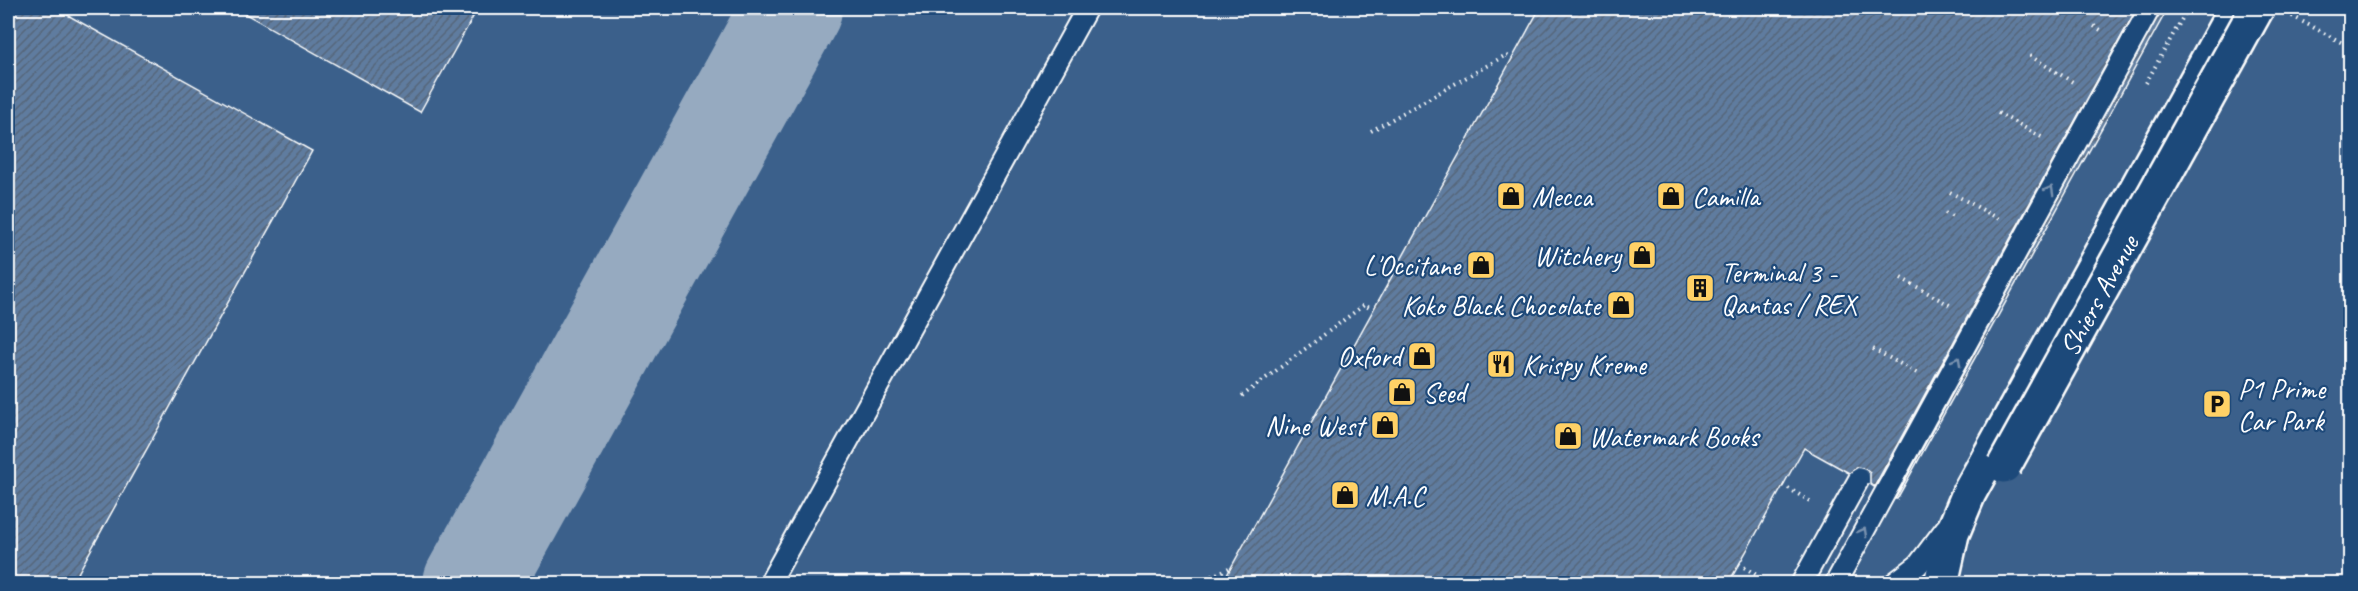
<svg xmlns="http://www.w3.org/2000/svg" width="2358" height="591" viewBox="0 0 2358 591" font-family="Caveat,sans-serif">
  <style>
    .built { fill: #3b618b }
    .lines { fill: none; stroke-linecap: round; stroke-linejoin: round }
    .taxiway { stroke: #96aac0; stroke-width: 100 }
    .building { fill: url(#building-hatch); stroke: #fff; stroke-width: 1.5 }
    .lane-casing { stroke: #fff; stroke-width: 24 }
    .secondary-casing { stroke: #fff; stroke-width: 38 }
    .path { stroke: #fff; stroke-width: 4; stroke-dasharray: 1.5 4.5; stroke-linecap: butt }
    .lane { stroke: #1f4a7a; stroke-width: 20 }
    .secondary { stroke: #1f4a7a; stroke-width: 33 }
    .lane-bridge-casing { stroke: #fff; stroke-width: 24; stroke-linecap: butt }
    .secondary-bridge-casing { stroke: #fff; stroke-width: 38; stroke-linecap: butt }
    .lane-bridge { stroke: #1f4a7a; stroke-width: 20 }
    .secondary-bridge { stroke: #1f4a7a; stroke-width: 33 }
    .oneway { stroke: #7992af }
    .labels { text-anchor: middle; stroke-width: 4.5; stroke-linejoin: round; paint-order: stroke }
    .poi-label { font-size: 28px; fill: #fff; stroke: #1f4a7a; text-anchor: start }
    .street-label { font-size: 28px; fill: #fff; stroke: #1f4a7a }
  </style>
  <defs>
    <pattern id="building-hatch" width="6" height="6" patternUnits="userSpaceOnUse" patternTransform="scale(1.5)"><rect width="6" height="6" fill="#5e7c9f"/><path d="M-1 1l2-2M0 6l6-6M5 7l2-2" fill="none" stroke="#56667a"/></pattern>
  </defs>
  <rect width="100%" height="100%" fill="#2c5582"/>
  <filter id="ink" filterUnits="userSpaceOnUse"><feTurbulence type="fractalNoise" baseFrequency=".0167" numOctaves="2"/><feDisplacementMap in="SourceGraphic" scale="12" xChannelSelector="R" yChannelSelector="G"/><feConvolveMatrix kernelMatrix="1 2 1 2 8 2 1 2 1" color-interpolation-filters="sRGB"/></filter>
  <g filter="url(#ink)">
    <rect class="built" x="8" y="8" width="2342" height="575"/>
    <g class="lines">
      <polyline class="taxiway" points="473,584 792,8"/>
    </g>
    <g class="building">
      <polygon points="8,8 55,8 312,151 72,584 8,584"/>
      <polygon points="235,8 478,8 420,112"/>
      <polygon points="1540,8 2137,8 1874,487 1870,484 1870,473 1865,469 1858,467 1849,473 1804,448 1728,584 1222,584"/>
      <polygon points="2162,8 2168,8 1897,499 1895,499"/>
    </g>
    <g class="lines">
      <g class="lane-casing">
        <g id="lane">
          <polyline points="769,584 1087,8"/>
          <polyline points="1835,584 2150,8"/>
          <polyline points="1893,584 1918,565 1946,528"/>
        </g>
      </g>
      <g class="secondary-casing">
        <polyline id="secondary" points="1941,584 1952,534 1969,493 2236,8"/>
      </g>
      <g class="path">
        <polyline points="2292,16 2350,47"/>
        <polyline points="2094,26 2104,32"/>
        <polyline points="2030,56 2076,84"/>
        <polyline points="2146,83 2188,8"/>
        <polyline points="1998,113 2045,139"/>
        <polyline points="1371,131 1506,55 1512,59"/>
        <polyline points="1950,192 2001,220"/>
        <polyline points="1945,213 1955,218"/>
        <polyline points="1901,278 1953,307"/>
        <polyline points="1873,349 1917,373"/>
        <polyline points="1242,396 1364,305 1373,310"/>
        <polyline points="1783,485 1813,503"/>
        <polyline points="1739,564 1771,584"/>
        <polyline points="1195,584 1231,567"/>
      </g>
      <use href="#lane" class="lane"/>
      <use href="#secondary" class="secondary"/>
      <g class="lane-bridge-casing">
        <polyline id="lane-bridge" points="1801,584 1859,479"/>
      </g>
      <g class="secondary-bridge-casing">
        <g id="secondary-bridge">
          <path id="s1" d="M2004 466 2257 8"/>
        </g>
      </g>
      <use href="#lane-bridge" class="lane-bridge"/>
      <use href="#secondary-bridge" class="secondary-bridge"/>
    </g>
    <defs><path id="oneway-chevron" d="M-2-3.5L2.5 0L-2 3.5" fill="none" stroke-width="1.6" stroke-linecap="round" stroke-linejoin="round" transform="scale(1.5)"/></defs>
    <g class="oneway">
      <use href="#oneway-chevron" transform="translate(2050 190) rotate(-61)"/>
      <use href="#oneway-chevron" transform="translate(1957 361) rotate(-61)"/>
      <use href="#oneway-chevron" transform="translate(1863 532) rotate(-61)"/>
    </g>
  </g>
  <defs>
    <g id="shop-square" transform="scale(1.5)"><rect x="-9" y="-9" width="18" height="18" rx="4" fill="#ffd166" stroke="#1f4a7a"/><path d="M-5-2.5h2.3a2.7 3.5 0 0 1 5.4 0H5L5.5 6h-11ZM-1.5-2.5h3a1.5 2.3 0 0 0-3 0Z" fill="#111"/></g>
    <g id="building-square" transform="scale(1.5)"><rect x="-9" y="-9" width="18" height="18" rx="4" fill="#ffd166" stroke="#1f4a7a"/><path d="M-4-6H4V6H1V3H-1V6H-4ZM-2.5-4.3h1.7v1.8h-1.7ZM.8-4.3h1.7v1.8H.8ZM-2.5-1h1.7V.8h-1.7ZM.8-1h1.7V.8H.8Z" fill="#111"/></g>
    <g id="restaurant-square" transform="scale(1.5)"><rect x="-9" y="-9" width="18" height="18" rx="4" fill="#ffd166" stroke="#1f4a7a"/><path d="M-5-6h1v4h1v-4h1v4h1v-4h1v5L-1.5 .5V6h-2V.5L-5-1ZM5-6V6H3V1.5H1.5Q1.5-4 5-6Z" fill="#111"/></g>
    <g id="parking-square" transform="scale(1.5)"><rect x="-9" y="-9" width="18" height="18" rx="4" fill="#ffd166" stroke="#1f4a7a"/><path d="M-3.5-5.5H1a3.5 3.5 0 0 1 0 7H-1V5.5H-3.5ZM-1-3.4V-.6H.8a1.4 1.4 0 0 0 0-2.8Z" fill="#111"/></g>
  </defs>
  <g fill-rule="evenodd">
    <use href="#shop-square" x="1511" y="196"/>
    <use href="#shop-square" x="1671" y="196"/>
    <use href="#shop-square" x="1642" y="255"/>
    <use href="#shop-square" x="1481" y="265"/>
    <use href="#building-square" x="1700" y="288"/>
    <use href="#shop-square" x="1621" y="305"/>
    <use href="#shop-square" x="1422" y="356"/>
    <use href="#restaurant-square" x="1501" y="364"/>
    <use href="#shop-square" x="1402" y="392"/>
    <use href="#parking-square" x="2217" y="404"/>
    <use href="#shop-square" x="1385" y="425"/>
    <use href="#shop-square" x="1568" y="436"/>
    <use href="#shop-square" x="1345" y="495"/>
  </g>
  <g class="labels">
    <g class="poi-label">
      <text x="1532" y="206">Mecca</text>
      <text x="1692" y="206">Camilla</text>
      <text x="1621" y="265" text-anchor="end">Witchery</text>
      <text x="1460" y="275" text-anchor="end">L'Occitane</text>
      <text x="1721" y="282">Terminal 3 -<tspan x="1721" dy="32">Qantas / REX</tspan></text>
      <text x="1600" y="315" text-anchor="end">Koko Black Chocolate</text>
      <text x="1401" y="366" text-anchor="end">Oxford</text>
      <text x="1522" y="374">Krispy Kreme</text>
      <text x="2238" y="398">P1 Prime<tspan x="2238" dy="32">Car Park</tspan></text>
      <text x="1423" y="402">Seed</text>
      <text x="1364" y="435" text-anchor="end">Nine West</text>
      <text x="1589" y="446">Watermark Books</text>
      <text x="1366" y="505">M.A.C</text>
    </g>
    <g class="street-label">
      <text dy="10" stroke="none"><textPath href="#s1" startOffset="195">Shiers Avenue</textPath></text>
    </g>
  </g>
  <rect width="2358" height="591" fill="none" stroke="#1f4a7a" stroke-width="30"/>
  <rect x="15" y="15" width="2328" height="561" fill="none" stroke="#fff" stroke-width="2" filter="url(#ink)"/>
</svg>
